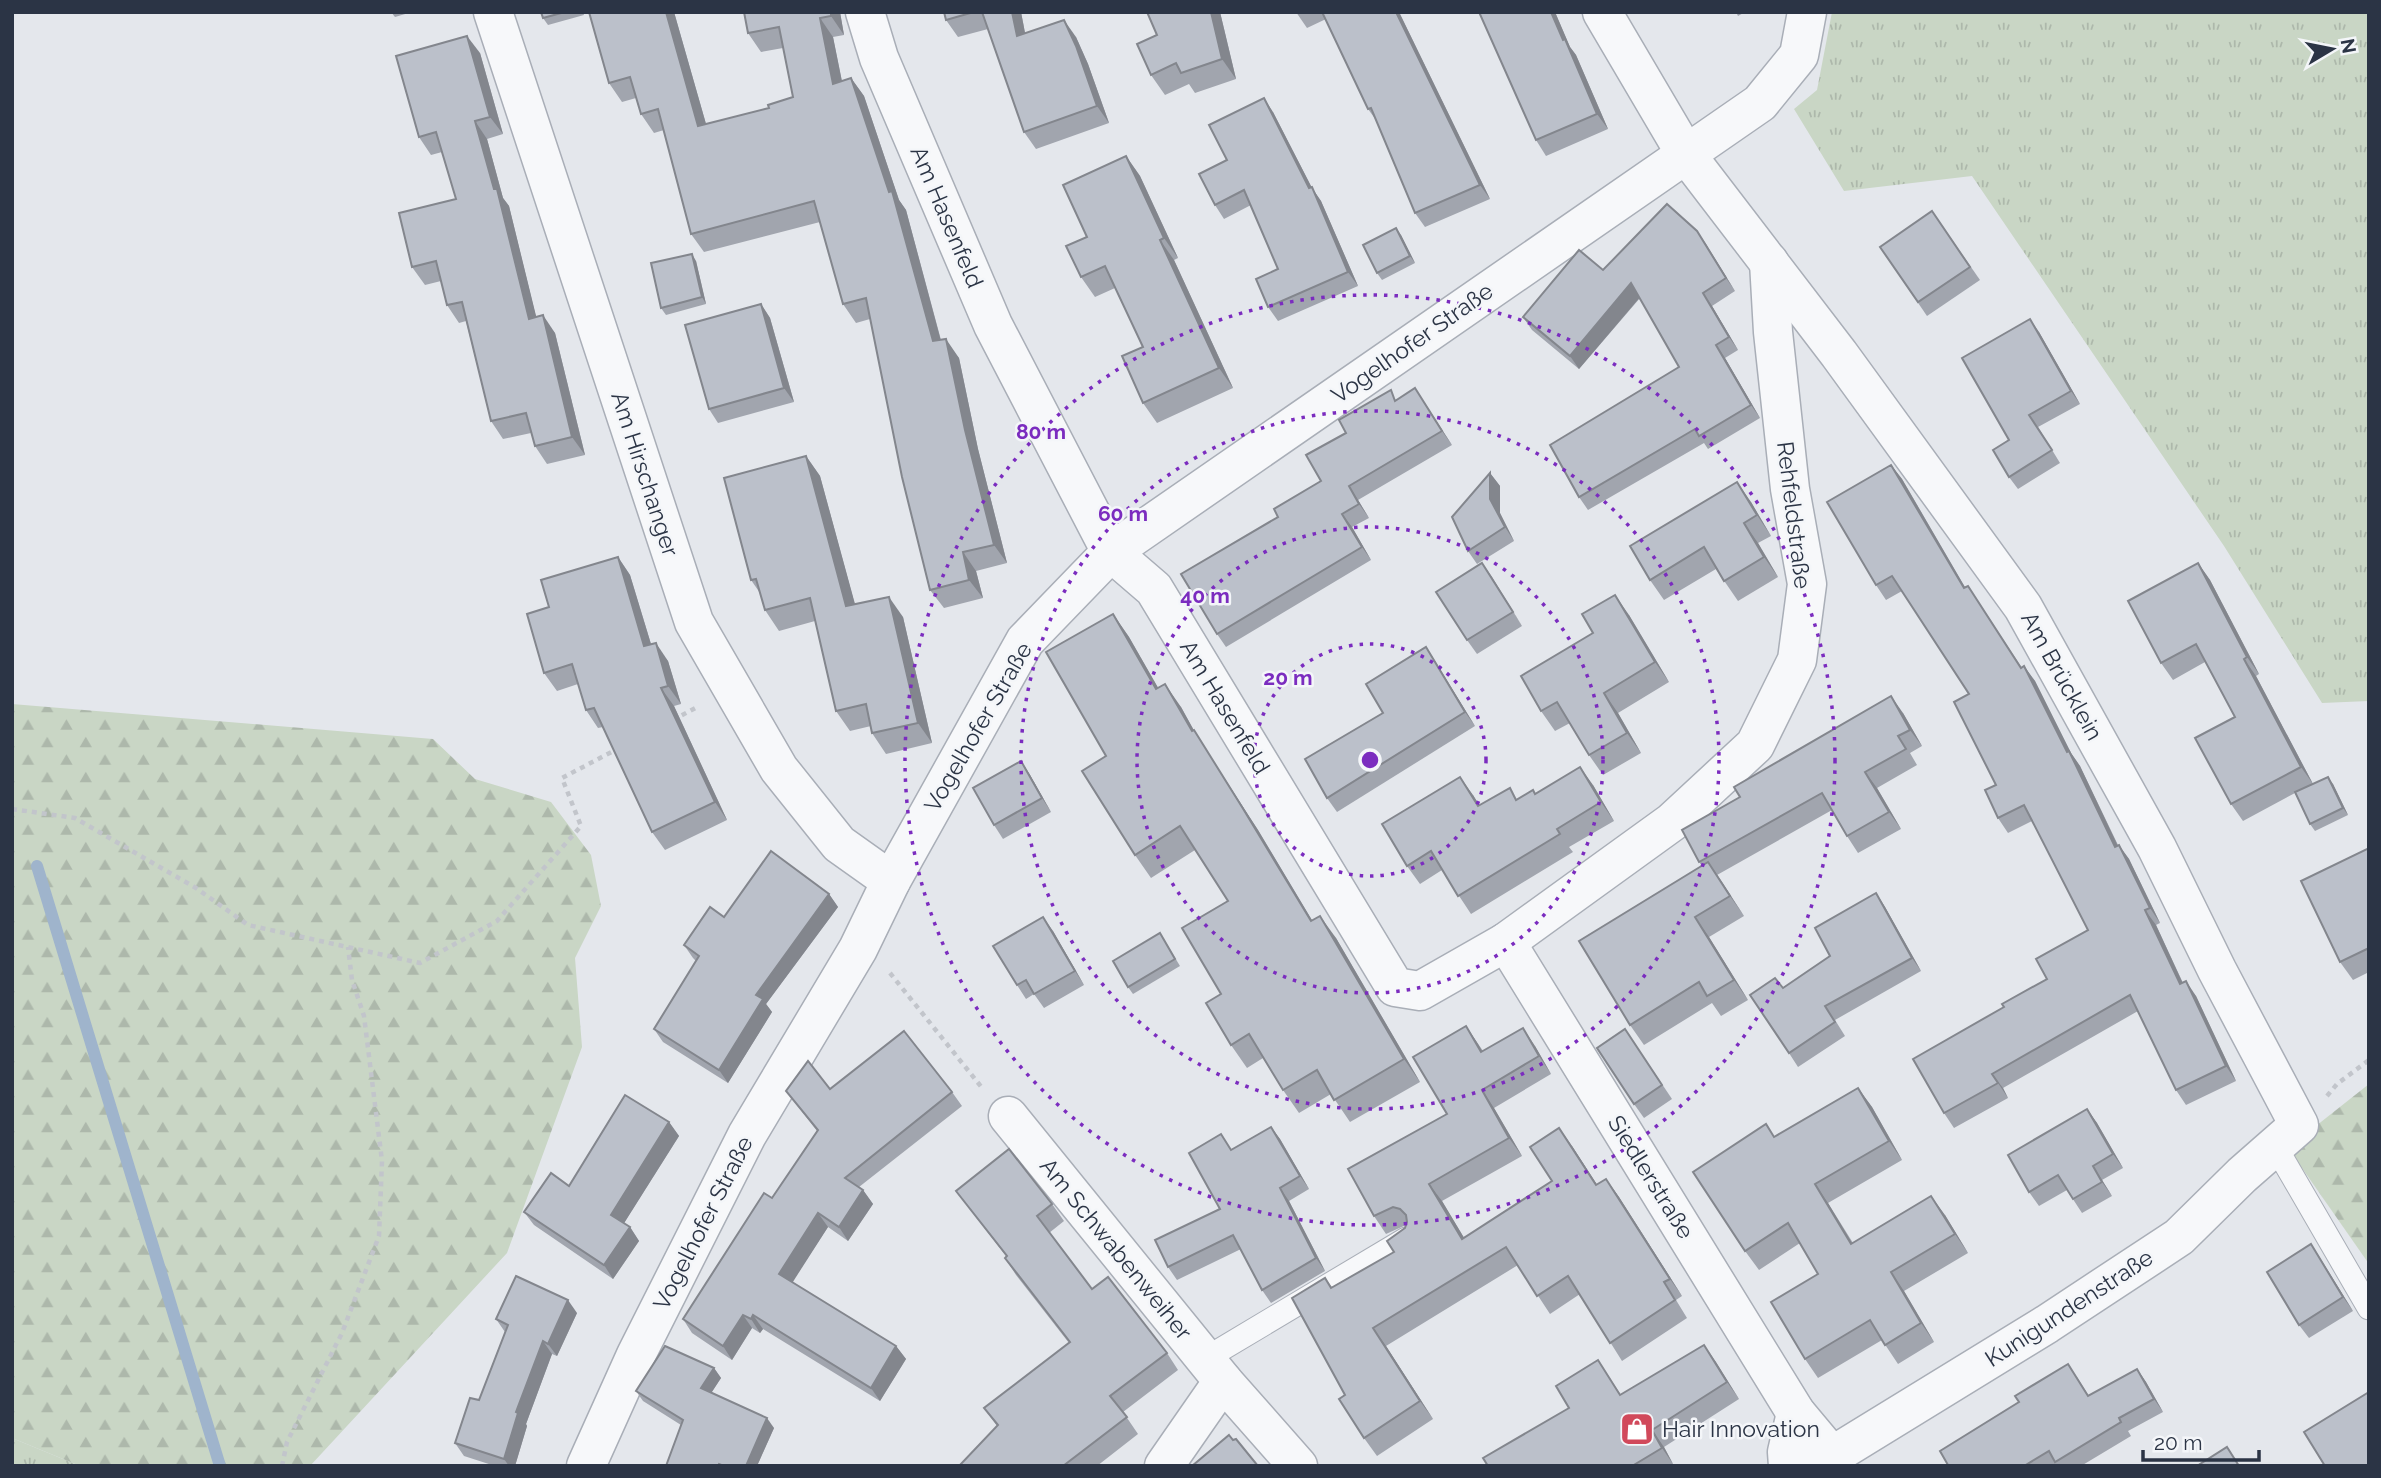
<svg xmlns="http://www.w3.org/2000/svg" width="2381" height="1478" viewBox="0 0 2381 1478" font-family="Raleway,sans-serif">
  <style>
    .grass { fill: url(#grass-tufts) }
    .forest { fill: url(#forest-firs) }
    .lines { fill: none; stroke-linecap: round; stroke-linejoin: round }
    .stream { stroke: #9fb4cc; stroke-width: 12 }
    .service-casing { stroke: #a9aeb7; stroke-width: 25 }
    .minor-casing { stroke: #a9aeb7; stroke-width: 41 }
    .path { stroke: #c2c5cb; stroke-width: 4.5; stroke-dasharray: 5 5; stroke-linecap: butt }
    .service { stroke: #f7f8fa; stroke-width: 23 }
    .minor { stroke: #f7f8fa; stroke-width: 38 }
    .wall { fill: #a1a5ae }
    .shaded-wall { fill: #83868d }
    .building { fill: #bbc0ca; stroke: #83868d; stroke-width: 2 }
    .ring { fill: none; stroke: #7b2cbf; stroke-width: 3.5; stroke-dasharray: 3.5 7 }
    .labels { text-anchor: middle; stroke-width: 5; stroke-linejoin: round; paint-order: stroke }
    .street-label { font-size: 23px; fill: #2b3445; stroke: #f4f6f9 }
    .poi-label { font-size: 23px; fill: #2b3445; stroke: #f4f6f9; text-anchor: start }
    .centre { fill: #7b2cbf; stroke: #f4f6f9; stroke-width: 3.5 }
    .ring-label { font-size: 21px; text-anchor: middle; font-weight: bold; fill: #7b2cbf; stroke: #f4f6f9; stroke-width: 5; stroke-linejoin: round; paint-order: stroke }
  </style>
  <defs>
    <pattern id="grass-tufts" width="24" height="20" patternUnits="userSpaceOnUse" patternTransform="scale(1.75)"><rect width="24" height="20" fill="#c9d6c5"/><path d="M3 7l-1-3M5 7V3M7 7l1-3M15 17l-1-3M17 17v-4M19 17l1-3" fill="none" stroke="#adb8ab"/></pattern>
    <pattern id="forest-firs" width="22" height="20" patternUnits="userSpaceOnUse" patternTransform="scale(1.75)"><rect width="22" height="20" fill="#c9d6c5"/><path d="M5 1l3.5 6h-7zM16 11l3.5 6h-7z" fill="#adb8ab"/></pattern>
  </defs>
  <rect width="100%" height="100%" fill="#e4e7ec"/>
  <g class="grass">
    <polygon points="1832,12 2369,12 2369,701 2322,703 2224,546 1972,176 1844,191 1794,109 1817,90"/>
    <polygon points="12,1438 80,1466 12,1466"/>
  </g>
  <g class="forest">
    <polygon points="12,704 433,739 475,779 551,802 591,855 601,906 575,958 582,1047 507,1253 310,1466 80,1466 12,1438"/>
    <polygon points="2369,1084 2369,1264 2288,1148"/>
  </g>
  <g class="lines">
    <polyline class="stream" points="37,866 220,1466"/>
    <g class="service-casing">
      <g id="service">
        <polyline points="2275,1146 2369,1308"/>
        <polyline points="1205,1359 1406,1239"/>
      </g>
    </g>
    <g class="minor-casing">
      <g id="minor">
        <polyline points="493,12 694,622 779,769 839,844 891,881"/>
        <polyline points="865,12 879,58 993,325 1111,552 1154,589 1395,987 1420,991 1506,942 1672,822 1755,745 1797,660 1807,584 1790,489 1773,332 1769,262"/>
        <polyline points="1602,12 1685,153 1839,354 2023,607 2157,848 2217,970 2299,1125 2242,1175 2179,1237 2047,1324 1832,1456 1820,1466"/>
        <polyline points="1506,942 1796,1413 1832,1456"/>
        <polyline points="1008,1116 1223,1381 1164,1466"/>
        <polyline points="1223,1381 1298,1466"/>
        <polyline points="586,1466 636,1355 747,1135 858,949 891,881 1025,641 1111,552 1760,103 1799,55 1807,12"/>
        <polyline points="1788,1466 1787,1452 1796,1413"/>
      </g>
    </g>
    <g class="path">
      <polyline points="673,720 699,706"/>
      <polyline points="12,809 75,818 196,888 248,925 420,963 497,921 581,826 562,778 619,748"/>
      <polyline points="890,973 983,1089"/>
      <polyline points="2327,1096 2337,1084 2369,1060"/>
      <polyline points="282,1466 287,1442 342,1333 379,1236 382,1161 364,1016 352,980 348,947"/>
    </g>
    <use href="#service" class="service"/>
    <use href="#minor" class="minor"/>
  </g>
  <g class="wall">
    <polygon points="391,12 412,12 395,17"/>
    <polygon points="541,12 583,12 584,15 548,25 543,18"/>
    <polygon points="674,12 706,124 769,108 793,97 783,48 761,52 748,33 744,12 840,12 844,35 833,37 842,81 851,78 864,96 899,200 906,210 941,340 959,358 978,449 1007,563 976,571 983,598 944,608 930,590 870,319 856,323 843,304 820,222 704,252 691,234 664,130 654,133 641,114 636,98 622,102 609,83"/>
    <polygon points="944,12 1021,12 1025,33 1076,37 1088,64 1109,123 1036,149 1024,132 988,29 958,37 946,20"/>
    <polygon points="1220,12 1236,79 1195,93 1189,84 1165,95 1151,75"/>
    <polygon points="1296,12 1399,12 1490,199 1425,227 1415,213 1376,120 1368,109 1326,19 1307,28"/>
    <polygon points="1479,12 1555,12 1570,47 1576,55 1608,129 1546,156 1536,140"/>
    <polygon points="1736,12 1745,12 1738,16"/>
    <polygon points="480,53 503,134 487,139 503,198 509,206 536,317 555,333 585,455 547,464 535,446 531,433 503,439 491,421 466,321 459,323 447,305 441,281 425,285 412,267 456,199 442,152 431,155 419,137"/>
    <polygon points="1273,112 1312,188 1321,201 1358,286 1278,321 1268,307 1278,269 1251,205 1224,219 1215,205 1227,160"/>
    <polygon points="1126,156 1140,176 1178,258 1174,260 1233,388 1157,423 1143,403 1143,347 1115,288 1095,297 1081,277 1087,237"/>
    <polygon points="1932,211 1980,280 1927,316 1880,247"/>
    <polygon points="1697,231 1735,291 1712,306 1738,350 1725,358 1760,418 1708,449 1704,443 1588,510 1579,497 1679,367 1640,298 1579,369 1532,330 1523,317 1603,270"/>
    <polygon points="1401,235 1415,263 1382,280 1377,273"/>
    <polygon points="696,261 706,304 666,315 661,308"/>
    <polygon points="761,304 770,318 794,402 718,423 709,409"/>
    <polygon points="2039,332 2080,404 2038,427 2060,463 2018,489 2009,477 2009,440"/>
    <polygon points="1397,399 1424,402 1452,445 1358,500 1369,518 1352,527 1371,560 1226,647 1217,634 1278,517 1321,481 1346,433"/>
    <polygon points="806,456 820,476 855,605 903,617 932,743 886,754 872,733 871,726 850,731 836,711 815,621 779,631 765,610 760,593 751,580"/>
    <polygon points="1891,465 1902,479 1965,587 1968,586 2022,668 2024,666 2035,681 2071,753 2080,766 2118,845 2129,859 2160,923 2156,925 2183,983 2196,996 2236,1081 2186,1105 2176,1090 2138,1011 2003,1088 2008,1098 1954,1128 1944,1113 2004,1007 2047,979 2088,930 2032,821 2008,833 1998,818 1996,785 1969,694 1902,591 1886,600 1876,585"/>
    <polygon points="1490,473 1500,486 1500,513 1514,541 1477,564 1468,551"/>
    <polygon points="1751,502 1771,536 1758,543 1778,577 1738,601 1716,569 1664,600 1650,580"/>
    <polygon points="618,557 630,575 651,644 668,661 681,704 674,706 727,820 665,850 652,832 603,727 598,728 586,710 578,684 557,691 544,673 549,607"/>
    <polygon points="1482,563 1522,626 1477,654 1467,640"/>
    <polygon points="2198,563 2210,580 2259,674 2256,676 2313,784 2333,784 2348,815 2315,831 2310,824 2295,793 2243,821 2231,804 2235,717 2205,662 2173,680 2161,663"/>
    <polygon points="1113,614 1129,637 1158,688 1181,707 1197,736 1258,830 1312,920 1336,938 1420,1082 1350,1122 1331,1094 1299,1113 1283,1090 1263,1058 1247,1068 1231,1045 1221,994 1228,901 1195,850 1151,878 1135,855 1106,756"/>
    <polygon points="1629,615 1669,682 1618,713 1641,753 1603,775 1589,755 1570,723 1555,731 1541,711"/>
    <polygon points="1426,647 1475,726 1337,812 1327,798"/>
    <polygon points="1903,713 1922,746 1910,753 1917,765 1877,788 1901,829 1858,853 1847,836 1832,810 1717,875 1744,916 1709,937 1748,1000 1721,1016 1712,1003 1644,1045 1630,1025 1702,866 1699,862"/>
    <polygon points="1021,761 1030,775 1051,812 1003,839 994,825"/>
    <polygon points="1593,785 1614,821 1569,847 1573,852 1471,914 1442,870 1420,884 1407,866 1473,795 1480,806 1518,799 1536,794"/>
    <polygon points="2369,848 2369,972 2353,980 2340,962"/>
    <polygon points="1876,893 1885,907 1921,971 1835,1020 1845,1036 1798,1067 1789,1053 1783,988 1830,956"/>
    <polygon points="829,894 838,907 766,1004 772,1012 728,1083 663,1042 654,1029 696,961 693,958 684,945 724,917"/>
    <polygon points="1053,931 1084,985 1044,1008 1034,994 1026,999 1017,985"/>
    <polygon points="1160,933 1180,966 1133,994 1128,987"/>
    <polygon points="1466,1026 1483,1051 1535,1046 1551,1074 1494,1108 1522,1156 1442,1201 1464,1238 1552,1181 1572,1146 1597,1185 1606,1179 1619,1197 1682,1296 1676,1300 1687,1318 1622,1361 1580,1294 1550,1314 1518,1265 1386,1346 1433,1419 1377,1456 1364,1438 1345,1395 1325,1278 1332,1287 1394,1252 1406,1225 1386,1234 1374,1216 1447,1114"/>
    <polygon points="1625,1029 1672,1099 1644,1118 1634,1104"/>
    <polygon points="1858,1088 1872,1107 1902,1160 1828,1203 1853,1243 1945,1215 1968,1253 1904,1291 1934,1342 1898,1364 1882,1340 1818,1378 1805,1359 1818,1274 1800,1243 1759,1270 1745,1251 1775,1137"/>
    <polygon points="830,1089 952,1092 962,1106 859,1187 863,1190 873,1204 848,1241 828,1227 792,1282 896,1346 906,1359 880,1401 763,1329 760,1333 752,1328 732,1360 692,1333 683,1319 772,1198 817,1131 786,1091"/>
    <polygon points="2087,1109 2097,1123 2123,1168 2102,1180 2112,1196 2082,1213 2067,1190 2039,1206 2029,1192"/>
    <polygon points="669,1122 679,1136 624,1223 630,1227 639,1241 613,1279 534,1225 524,1212 569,1186"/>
    <polygon points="1271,1127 1280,1139 1309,1189 1289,1201 1325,1271 1271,1303 1262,1290 1241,1249 1177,1280 1168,1267 1220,1209 1232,1149"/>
    <polygon points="956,1191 1052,1204 1064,1221 1049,1233 1092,1289 1167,1353 1178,1370 1123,1412 1138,1434 1097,1466 959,1466 997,1426 984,1408 1069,1343 1016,1275 1005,1258 1006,1256"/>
    <polygon points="2311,1244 2353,1311 2309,1338 2299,1325"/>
    <polygon points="577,1313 557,1356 552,1354 526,1424 527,1426 515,1466 495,1466 464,1456 455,1443 479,1400 505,1332 496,1319"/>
    <polygon points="1704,1345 1739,1399 1664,1447 1673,1464 1671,1466 1488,1466 1569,1408 1598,1360 1621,1395"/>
    <polygon points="714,1368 721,1378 711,1393 774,1428 757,1466 666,1466 681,1425 643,1401 636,1391"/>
    <polygon points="2137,1369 2146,1382 2163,1412 2128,1431 2131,1436 2081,1466 2058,1466 2057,1464 2055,1466 1947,1466 2077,1377 2089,1396"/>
  </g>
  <g class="shaded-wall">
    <polygon points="666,12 674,12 712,145 698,126"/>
    <polygon points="831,12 840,12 844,35 831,16"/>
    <polygon points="1012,12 1021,12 1029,54 1017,36"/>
    <polygon points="1211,12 1220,12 1236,79 1222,59"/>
    <polygon points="1396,12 1399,12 1490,199 1480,185"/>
    <polygon points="1551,12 1555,12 1570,47 1576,55 1608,129 1597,114"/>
    <polygon points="820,18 833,37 846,102 833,84"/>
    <polygon points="1064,20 1076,37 1088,64 1109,123 1097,106"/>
    <polygon points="467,36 480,53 503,134 490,117"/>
    <polygon points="851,78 864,96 899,200 906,210 946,360 933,341 889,192"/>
    <polygon points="1264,98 1273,112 1312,188 1321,201 1358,286 1348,272 1309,188"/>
    <polygon points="475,121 487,139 503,198 509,206 541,336 529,319"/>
    <polygon points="1126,156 1140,176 1178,258 1164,238"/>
    <polygon points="1396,228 1401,235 1415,263 1410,256"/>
    <polygon points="1697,231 1706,244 1735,291 1726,278"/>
    <polygon points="1160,240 1174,260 1233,388 1219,368"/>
    <polygon points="692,254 696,261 706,304 702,297"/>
    <polygon points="1631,283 1641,296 1579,369 1570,356"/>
    <polygon points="1703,293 1712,306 1738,350 1729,337"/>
    <polygon points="761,304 770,318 794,402 784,388"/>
    <polygon points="543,315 555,333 585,455 572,437"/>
    <polygon points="2030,319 2039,332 2080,404 2071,391"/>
    <polygon points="946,339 959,358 978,449 1007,563 994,545 965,430"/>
    <polygon points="1716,345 1725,358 1760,418 1751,405"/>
    <polygon points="1415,388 1424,402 1452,445 1442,431"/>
    <polygon points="806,456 820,476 861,626 846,606"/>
    <polygon points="1891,465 1902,479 1974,603 1964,588"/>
    <polygon points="1490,473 1500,486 1500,513 1514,541 1505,527 1490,499"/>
    <polygon points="1737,482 1751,502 1771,536 1757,515"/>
    <polygon points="1349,486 1358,500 1369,518 1359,504"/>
    <polygon points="1342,514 1352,527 1371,560 1362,547"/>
    <polygon points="1744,523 1758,543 1778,577 1764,557"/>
    <polygon points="963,552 976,571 983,598 969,580"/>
    <polygon points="618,557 630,575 657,664 644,646"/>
    <polygon points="1482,563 1492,577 1522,626 1513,612"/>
    <polygon points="2198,563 2210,580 2259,674 2247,657"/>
    <polygon points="1615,595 1629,615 1669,682 1655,662"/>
    <polygon points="889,597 903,617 932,743 918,723"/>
    <polygon points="1113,614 1129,637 1172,712 1156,689"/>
    <polygon points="656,643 668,661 681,704 668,686"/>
    <polygon points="1426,647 1435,661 1475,726 1465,712"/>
    <polygon points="2244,659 2256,676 2313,784 2301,767"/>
    <polygon points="2024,666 2035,681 2071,753 2080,766 2125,861 2115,847"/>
    <polygon points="1165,684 1181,707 1197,736 1258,830 1326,944 1311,921 1192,731"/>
    <polygon points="661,688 674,706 727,820 715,802"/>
    <polygon points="1604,693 1618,713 1641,753 1627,733"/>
    <polygon points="1891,696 1903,713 1922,746 1910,730"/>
    <polygon points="1021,761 1030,775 1051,812 1042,798"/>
    <polygon points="1580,767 1593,785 1614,821 1601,802"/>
    <polygon points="1865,772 1877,788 1901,829 1889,812"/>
    <polygon points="1460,777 1473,795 1491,825 1478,806"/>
    <polygon points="2328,777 2333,784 2348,815 2343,808"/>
    <polygon points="2119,845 2129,859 2160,923 2150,908"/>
    <polygon points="1708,862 1722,882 1744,916 1730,896"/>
    <polygon points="1876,893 1885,907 1921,971 1912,958"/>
    <polygon points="829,894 838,907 766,1004 772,1012 728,1083 719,1070 756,995"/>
    <polygon points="2145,910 2156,925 2190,999 2180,984"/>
    <polygon points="1320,916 1336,938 1420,1082 1404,1059"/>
    <polygon points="1043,917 1053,931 1084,985 1075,971"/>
    <polygon points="1695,917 1709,937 1748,1000 1734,980"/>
    <polygon points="2186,981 2196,996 2236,1081 2226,1066"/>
    <polygon points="1466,1026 1478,1044 1493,1070 1481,1052"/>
    <polygon points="1523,1028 1535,1046 1551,1074 1539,1056"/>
    <polygon points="1992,1074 2003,1088 2008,1098"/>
    <polygon points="1858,1088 1872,1107 1902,1160 1889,1141"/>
    <polygon points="1482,1090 1494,1108 1522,1156 1509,1138"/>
    <polygon points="2087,1109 2097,1123 2123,1168 2113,1154"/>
    <polygon points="669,1122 679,1136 621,1228 611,1215"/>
    <polygon points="1271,1127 1280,1139 1309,1189 1300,1176"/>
    <polygon points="1559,1128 1572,1146 1609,1203 1596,1185"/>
    <polygon points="2093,1166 2102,1180 2112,1196 2102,1182"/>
    <polygon points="1606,1179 1619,1197 1682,1296 1670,1279"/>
    <polygon points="1429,1184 1442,1201 1475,1256 1462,1239"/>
    <polygon points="1815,1184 1828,1203 1864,1263 1851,1244"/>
    <polygon points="1280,1188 1289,1201 1325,1271 1316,1258"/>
    <polygon points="863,1190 873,1204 848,1241 839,1227"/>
    <polygon points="1931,1196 1945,1215 1968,1253 1955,1234"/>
    <polygon points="818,1213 828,1227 789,1288 779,1274"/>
    <polygon points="630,1227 639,1241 613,1279 604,1265"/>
    <polygon points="2311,1244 2320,1258 2353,1311 2343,1297"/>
    <polygon points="1891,1272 1904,1291 1934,1342 1921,1323"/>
    <polygon points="568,1300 577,1313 557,1356 548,1344"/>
    <polygon points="743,1315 752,1328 732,1360 723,1346"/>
    <polygon points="753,1315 763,1329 760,1333 751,1319"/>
    <polygon points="1373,1328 1386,1346 1433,1419 1420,1401"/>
    <polygon points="543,1341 552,1354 526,1424 527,1426 515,1466 509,1466 504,1459 516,1412"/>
    <polygon points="1704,1345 1716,1362 1739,1399 1727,1382"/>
    <polygon points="896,1346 906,1359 880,1401 871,1388"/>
    <polygon points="714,1368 721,1378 708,1398 701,1388"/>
    <polygon points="2137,1369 2146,1382 2163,1412 2154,1399"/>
    <polygon points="767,1418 774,1428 757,1466 746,1466"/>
    <polygon points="1652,1430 1664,1447 1673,1464 1662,1448"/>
  </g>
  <g class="building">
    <polygon points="541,12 565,12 543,18"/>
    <polygon points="589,12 666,12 698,126 769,108 768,105 793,97 779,27 748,33 744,12 831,12 831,16 820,18 833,84 851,78 889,192 892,191 933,341 946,339 965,430 994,545 963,552 969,580 930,590 902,477 866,298 843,304 814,201 691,234 658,109 641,114 630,77 609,83"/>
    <polygon points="944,12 974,12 946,20"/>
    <polygon points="982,12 1012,12 1017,36 1064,20 1076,46 1097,106 1024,132"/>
    <polygon points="1147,12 1211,12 1222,59 1181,73 1176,63 1151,75 1137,44 1157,35"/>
    <polygon points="1322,12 1396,12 1480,185 1415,213 1371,108 1368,109"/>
    <polygon points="1479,12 1551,12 1563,40 1565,39 1597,114 1536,140"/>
    <polygon points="467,36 490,117 475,121 494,189 497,189 529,319 543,315 572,437 535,446 526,413 491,421 462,302 447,305 436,261 412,267 399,213 456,199 436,132 419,137 396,56"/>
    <polygon points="1264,98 1309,188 1312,187 1348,272 1268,307 1256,279 1278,269 1244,190 1215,205 1199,174 1227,160 1209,125"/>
    <polygon points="1126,156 1164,238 1160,240 1219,368 1143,403 1122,356 1143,347 1105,266 1081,277 1066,246 1087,237 1063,185"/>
    <polygon points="1667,204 1697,231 1726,278 1703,293 1729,337 1716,345 1751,405 1699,436 1695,429 1579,497 1550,445 1679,367 1631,283 1570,356 1523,317 1579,250 1603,270"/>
    <polygon points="1932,211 1970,267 1918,302 1880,247"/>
    <polygon points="1396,228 1410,256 1377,273 1363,245"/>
    <polygon points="692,254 702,297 661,308 651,263"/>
    <polygon points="761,304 784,388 709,409 685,325"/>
    <polygon points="2030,319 2071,391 2029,415 2052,450 2009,477 1993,450 2009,440 1962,358"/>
    <polygon points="1415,388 1442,431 1349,486 1359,504 1342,514 1362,547 1217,634 1181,574 1278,517 1274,509 1321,481 1306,455 1346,433 1339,420 1391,390 1395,401"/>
    <polygon points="806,456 846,606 889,597 918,723 872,733 866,704 836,711 810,598 765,610 756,579 751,580 724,478"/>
    <polygon points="1891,465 1964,588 1968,586 2021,668 2024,666 2067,752 2069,751 2115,847 2119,845 2150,908 2145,910 2180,984 2186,981 2226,1066 2176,1090 2130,995 1992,1074 1998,1083 1944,1113 1913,1059 2004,1007 2002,1004 2047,979 2036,959 2088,930 2024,805 1998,818 1985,790 1996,785 1954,702 1969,694 1892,576 1876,585 1827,502"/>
    <polygon points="1490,473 1490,499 1505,527 1468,551 1452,517"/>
    <polygon points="1737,482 1757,515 1744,523 1764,557 1724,581 1704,547 1650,580 1630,546"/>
    <polygon points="618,557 644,646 656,643 668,686 661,688 715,802 652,832 594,708 586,710 572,664 544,673 527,614 549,607 541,580"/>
    <polygon points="1482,563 1513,612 1467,640 1436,592"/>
    <polygon points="2198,563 2247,657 2244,659 2301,767 2231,804 2195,738 2235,717 2196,644 2161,663 2128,601"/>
    <polygon points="1615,595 1655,662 1604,693 1627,733 1589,755 1557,702 1541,711 1521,676 1593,633 1582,614"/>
    <polygon points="1113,614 1156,689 1165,684 1192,731 1194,730 1242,807 1311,921 1320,916 1404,1059 1334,1100 1317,1070 1283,1090 1249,1034 1231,1045 1206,1003 1221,994 1182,928 1228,901 1180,826 1135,855 1082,771 1106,756 1046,652"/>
    <polygon points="1426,647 1465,712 1327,798 1305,759 1383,713 1366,684"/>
    <polygon points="1891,696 1910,730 1898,736 1906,749 1865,772 1889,812 1847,836 1822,793 1699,862 1682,830 1740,797 1734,787"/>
    <polygon points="1021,761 1042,798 994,825 973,788"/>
    <polygon points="1580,767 1601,802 1557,829 1560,834 1458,896 1431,851 1407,866 1382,824 1460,777 1478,806 1510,788 1516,800 1533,790 1535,794"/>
    <polygon points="2328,777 2343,808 2310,824 2295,792"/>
    <polygon points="2369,848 2369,948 2340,962 2301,881"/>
    <polygon points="771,851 829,894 756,995 763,999 719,1070 654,1029 699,956 684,945 710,907 724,917"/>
    <polygon points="1708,862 1730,896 1695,917 1734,980 1707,996 1699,982 1630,1025 1579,941"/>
    <polygon points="1876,893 1912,958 1825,1006 1835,1022 1789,1053 1750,995 1775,978 1783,988 1830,956 1815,928"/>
    <polygon points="1043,917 1075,971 1034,994 1026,980 1017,985 993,946"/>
    <polygon points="1160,933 1175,959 1128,987 1113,961"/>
    <polygon points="1466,1026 1481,1052 1523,1028 1539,1056 1482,1090 1509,1138 1429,1184 1462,1239 1552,1181 1530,1147 1559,1128 1596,1185 1606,1179 1670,1279 1664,1282 1675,1300 1610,1343 1568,1276 1537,1296 1506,1247 1373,1328 1420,1401 1364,1438 1339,1399 1345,1395 1292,1298 1325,1278 1331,1288 1394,1252 1387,1241 1405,1228 1407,1222 1406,1215 1400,1209 1393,1207 1374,1216 1348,1169 1447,1114 1413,1057"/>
    <polygon points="1625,1029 1662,1085 1634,1104 1597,1048"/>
    <polygon points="904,1031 952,1092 845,1178 863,1190 839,1227 818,1213 779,1274 896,1346 871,1388 753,1315 751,1319 743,1315 723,1346 683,1319 764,1193 772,1198 818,1130 786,1091 808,1061 830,1089"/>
    <polygon points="1858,1088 1889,1141 1815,1184 1851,1244 1931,1196 1955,1234 1891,1272 1921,1323 1885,1345 1870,1320 1805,1359 1771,1302 1818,1274 1788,1223 1745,1251 1693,1172 1766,1124 1774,1137"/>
    <polygon points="625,1095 669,1122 611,1215 630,1227 604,1265 524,1212 551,1173 569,1186"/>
    <polygon points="2087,1109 2113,1154 2093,1166 2102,1182 2073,1199 2058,1175 2029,1192 2008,1155"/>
    <polygon points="1271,1127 1300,1176 1280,1188 1316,1258 1262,1290 1233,1235 1168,1267 1155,1240 1220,1209 1189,1153 1221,1134 1231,1150"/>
    <polygon points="1009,1149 1052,1204 1037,1216 1092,1289 1108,1277 1167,1353 1110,1396 1127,1417 1063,1466 959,1466 998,1425 984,1408 1070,1342 1005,1258 1007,1256 956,1191"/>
    <polygon points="2311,1244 2343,1297 2299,1325 2267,1272"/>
    <polygon points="516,1276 568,1300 548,1344 543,1341 516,1412 518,1413 504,1459 455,1443 470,1398 479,1400 508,1325 496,1319"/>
    <polygon points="1704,1345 1727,1382 1652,1430 1662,1448 1632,1466 1488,1466 1483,1458 1569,1408 1556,1386 1598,1360 1620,1395"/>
    <polygon points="665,1346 714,1368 701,1388 767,1418 746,1466 724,1466 719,1464 718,1466 666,1466 683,1420 636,1391"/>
    <polygon points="2068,1364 2088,1396 2137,1369 2154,1399 2119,1418 2121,1422 2055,1462 2049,1451 2024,1466 1947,1466 1948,1465 1940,1451 2019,1402 2015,1396"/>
    <polygon points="2369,1392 2369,1466 2325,1466 2304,1432"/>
    <polygon points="1229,1435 1233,1440 1236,1439 1258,1466 1192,1466"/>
    <polygon points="2227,1447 2239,1466 2197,1466"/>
  </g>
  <g class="ring">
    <circle cx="1370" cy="760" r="116"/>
    <circle cx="1370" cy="760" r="233"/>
    <circle cx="1370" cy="760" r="349"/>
    <circle cx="1370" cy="760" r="465"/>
  </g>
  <defs>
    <g id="shop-square" transform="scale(1.75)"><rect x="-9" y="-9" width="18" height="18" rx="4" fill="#d1495b" stroke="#f4f6f9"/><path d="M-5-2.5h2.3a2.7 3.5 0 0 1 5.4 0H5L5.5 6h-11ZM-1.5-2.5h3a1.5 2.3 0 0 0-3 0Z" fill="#fff"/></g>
  </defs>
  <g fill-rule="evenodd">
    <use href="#shop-square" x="1637" y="1429"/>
  </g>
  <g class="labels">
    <g class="street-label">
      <text transform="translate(947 217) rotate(67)" y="8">Am Hasenfeld</text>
      <text transform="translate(1412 343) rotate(-35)" y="8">Vogelhofer Straße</text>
      <text transform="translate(645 474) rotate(72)" y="8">Am Hirschanger</text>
      <text transform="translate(1794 515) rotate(83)" y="8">Rehfeldstraße</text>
      <text transform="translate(2062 676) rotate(61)" y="8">Am Brücklein</text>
      <text transform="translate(1225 707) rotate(59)" y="8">Am Hasenfeld</text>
      <text transform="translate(978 727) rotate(-60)" y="8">Vogelhofer Straße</text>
      <text transform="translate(1651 1177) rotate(58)" y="8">Siedlerstraße</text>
      <text transform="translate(703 1223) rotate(-63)" y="8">Vogelhofer Straße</text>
      <text transform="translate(1116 1249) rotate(51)" y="8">Am Schwabenweiher</text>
      <text transform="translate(2069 1308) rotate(-33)" y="8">Kunigundenstraße</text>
    </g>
    <g class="poi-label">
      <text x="1662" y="1437">Hair Innovation</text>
    </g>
  </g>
  <circle cx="1370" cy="760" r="10" class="centre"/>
  <g class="ring-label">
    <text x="1041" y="439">80 m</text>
    <text x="1123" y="521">60 m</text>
    <text x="1205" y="603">40 m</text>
    <text x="1288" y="685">20 m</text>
  </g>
  <rect width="2381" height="1478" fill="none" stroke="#2b3445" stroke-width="28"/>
  <g transform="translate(2332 49) rotate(80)" stroke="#f4f6f9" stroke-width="5" paint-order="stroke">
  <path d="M0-5L12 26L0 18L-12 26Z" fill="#2b3445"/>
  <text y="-10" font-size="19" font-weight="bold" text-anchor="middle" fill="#2b3445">N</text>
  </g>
  <path d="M2143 1450v10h116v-10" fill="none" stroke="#2b3445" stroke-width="3.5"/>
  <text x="2154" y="1450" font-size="21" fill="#2b3445" stroke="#f4f6f9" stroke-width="5" paint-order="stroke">20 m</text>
</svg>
